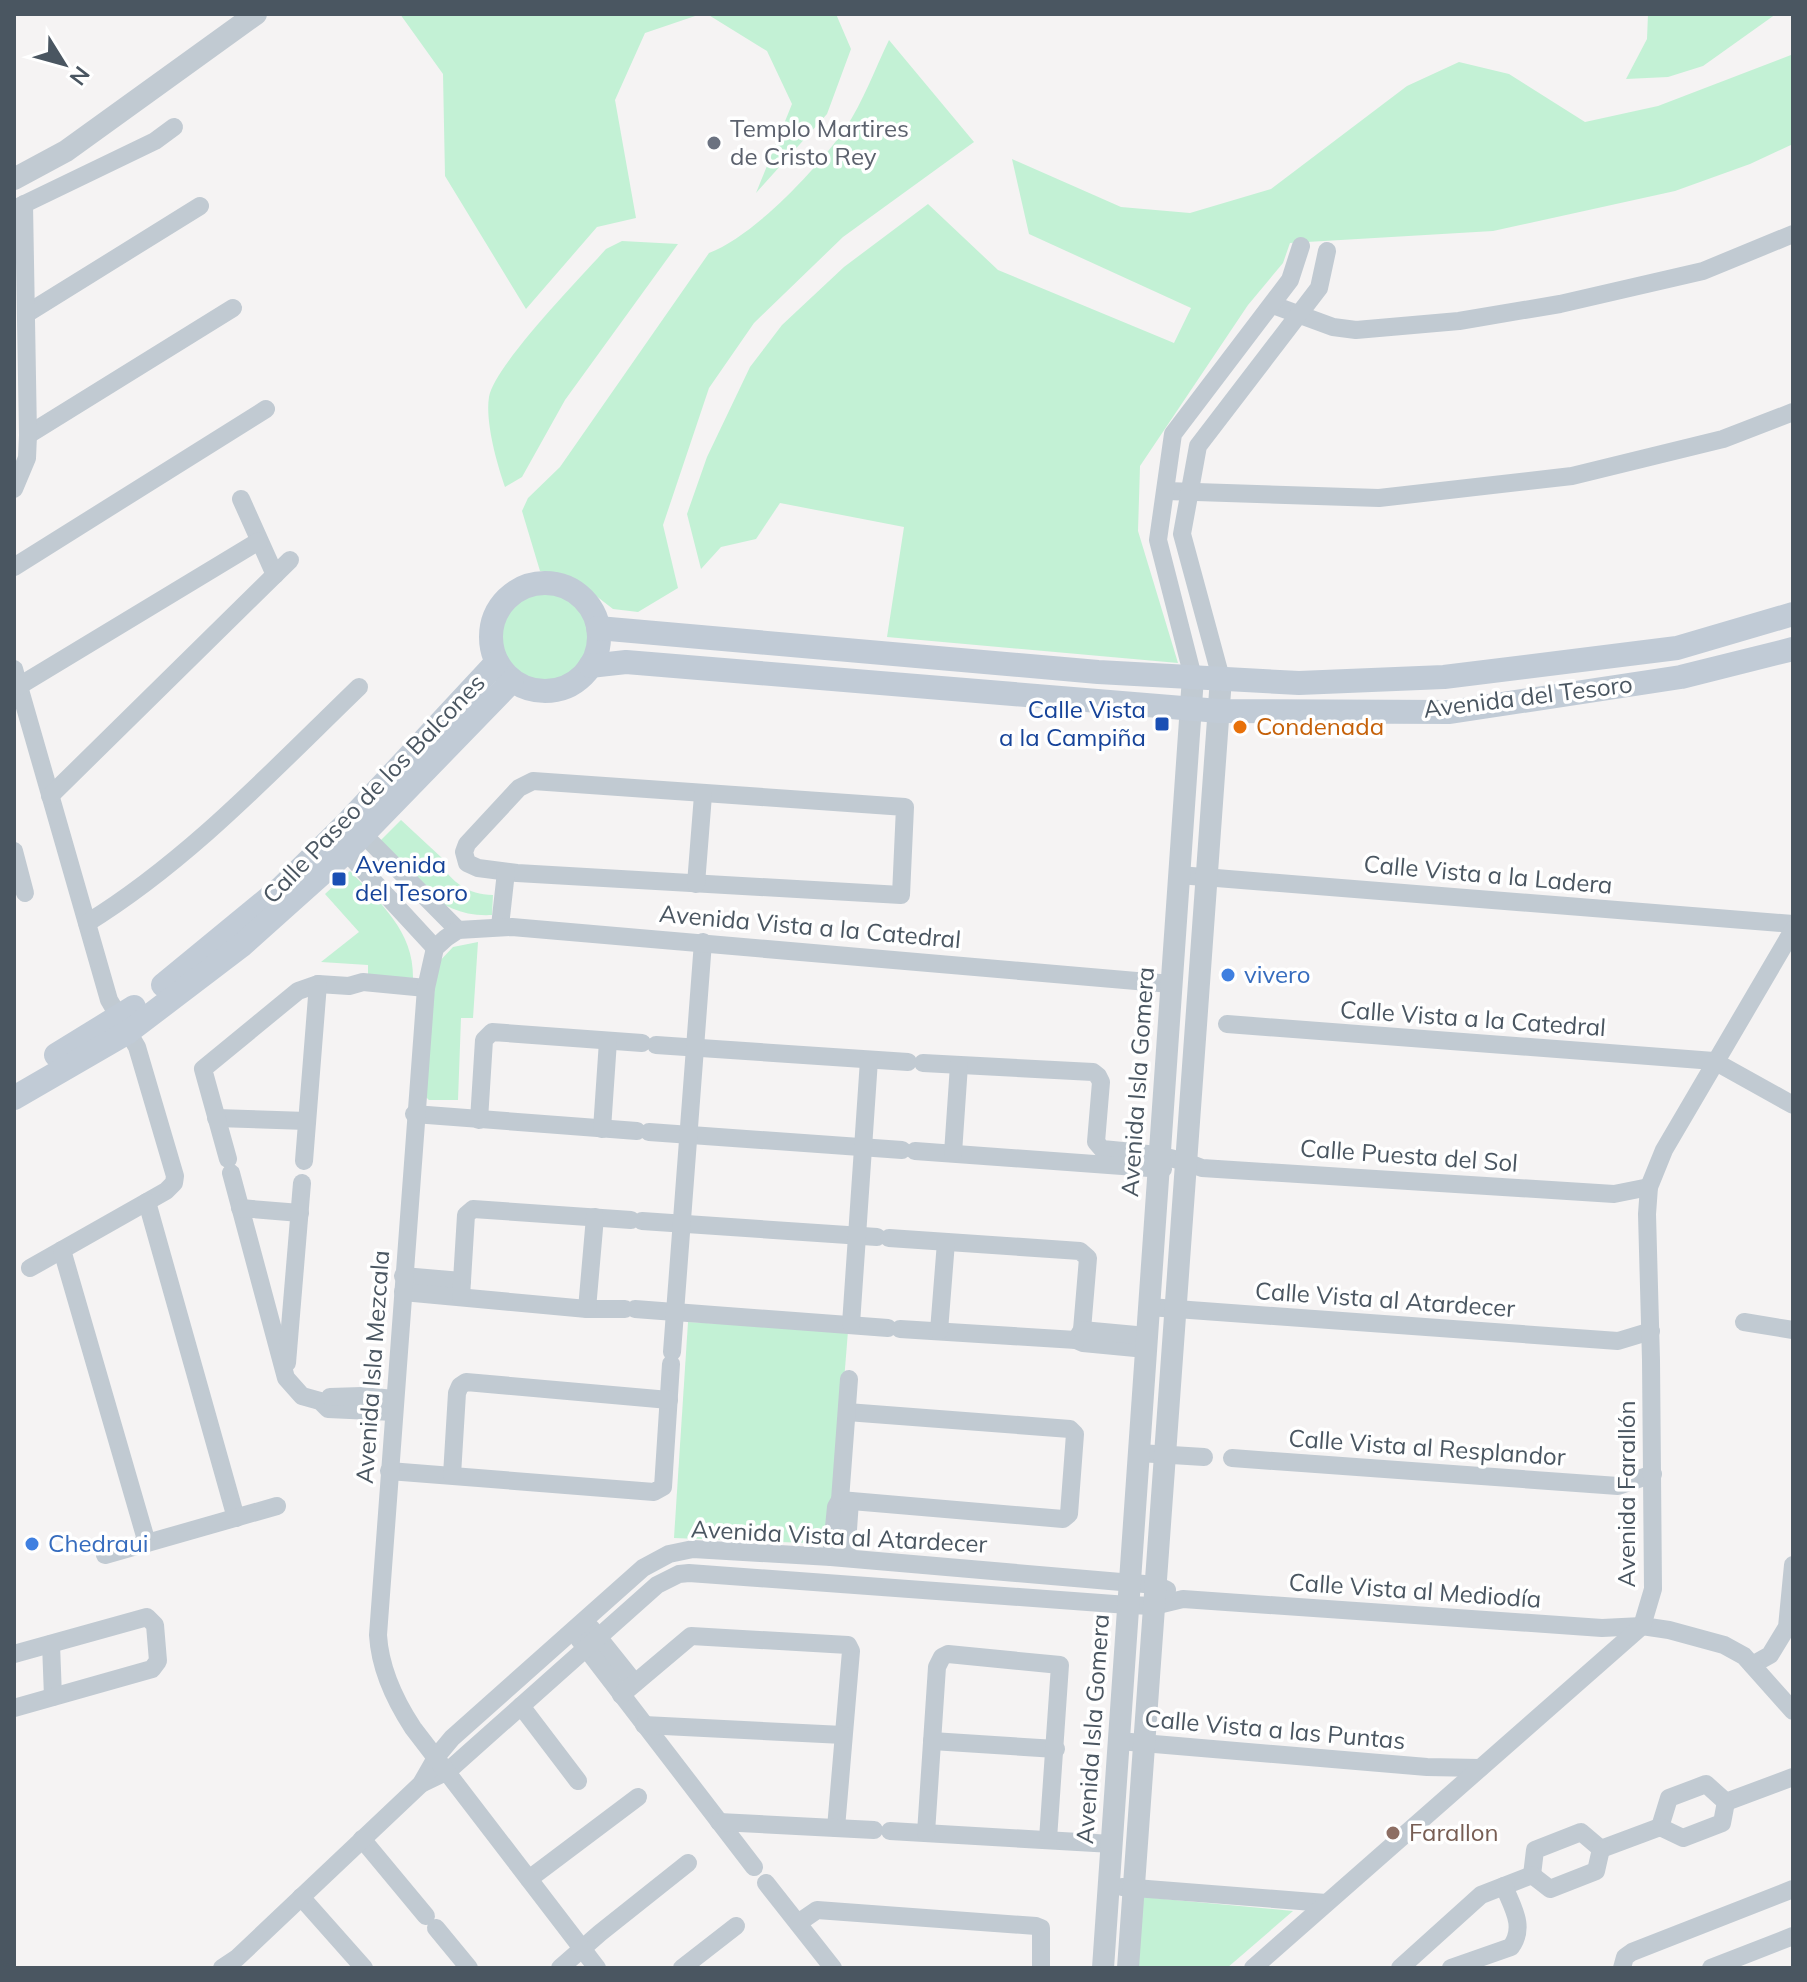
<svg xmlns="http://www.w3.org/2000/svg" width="1807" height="1982" viewBox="0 0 1807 1982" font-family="Mulish,sans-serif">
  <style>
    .green { fill: #c3f1d5 }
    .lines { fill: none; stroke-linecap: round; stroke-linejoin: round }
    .minor { stroke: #c1cad2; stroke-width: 18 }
    .tertiary { stroke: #c1cad2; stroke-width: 22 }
    .secondary { stroke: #c1cbd6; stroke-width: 24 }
    .worship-dot { fill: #6b7280; stroke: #fff; stroke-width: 3 }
    .transit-dot { fill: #1a4fb4; stroke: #fff; stroke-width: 3 }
    .food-dot { fill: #e8710a; stroke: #fff; stroke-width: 3 }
    .shop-dot { fill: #3f7fe0; stroke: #fff; stroke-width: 3 }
    .education-dot { fill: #8d6e63; stroke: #fff; stroke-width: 3 }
    .labels { text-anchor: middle; stroke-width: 7; stroke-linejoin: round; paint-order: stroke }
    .worship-label { font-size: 24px; fill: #5b616d; stroke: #fff; text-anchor: start }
    .street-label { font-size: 24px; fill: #4a5661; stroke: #fff }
    .transit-label { font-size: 24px; fill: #164399; stroke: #fff; text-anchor: end }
    .food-label { font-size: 24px; fill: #c56008; stroke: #fff; text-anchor: start }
    .shop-label { font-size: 24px; fill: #366cbe; stroke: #fff; text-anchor: start }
    .education-label { font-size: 24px; fill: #785e54; stroke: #fff; text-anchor: start }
  </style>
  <rect width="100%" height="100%" fill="#f5f3f3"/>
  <g class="green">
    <polygon points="400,14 701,14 645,33 615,100 636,218 597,227 526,309 445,176 443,74"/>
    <polygon points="707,14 836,14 851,49 827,114 756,193 792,104 767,51"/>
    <polygon points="1648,14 1776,14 1703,66 1668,77 1626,79 1647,39"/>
    <path d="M889 40 974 142 843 237 754 323 709 388 663 525 678 588 638 612 613 609 573 578 540 571 522 511 528 498 560 467 709 253C755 235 816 170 845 129 863 102 875 69 889 40Z"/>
    <polygon points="1791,55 1793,55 1793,144 1750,164 1675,191 1493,231 1290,243 1283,263 1248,305 1140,466 1138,531 1178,663 887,637 904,527 780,503 756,539 721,547 701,569 687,514 707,457 750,367 782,325 844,267 928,204 998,270 1174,343 1191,308 1029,234 1012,159 1121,207 1190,213 1271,189 1407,86 1459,62 1509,74 1585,122 1658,106"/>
    <path d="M622 241 678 244 565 400 522 477 505 487C497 464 485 422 489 397 494 366 581 277 606 249Z"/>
    <circle cx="543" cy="636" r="45"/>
    <path d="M401 820 442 858 439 862C453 883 467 894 493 895L492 915C436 918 414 878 380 841Z"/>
    <path d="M350 871C380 903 414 931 413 978L368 976V965L321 962 359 932 325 894Z"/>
    <polygon points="478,942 473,1018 461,1018 458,1100 429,1100 424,1095 437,964 453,947"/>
    <polygon points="688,1322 848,1331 831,1544 674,1538"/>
    <polygon points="1142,1897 1293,1911 1227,1968 1137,1968"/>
  </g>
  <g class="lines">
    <g class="minor">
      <polyline points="14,209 155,141 174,127"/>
      <polyline points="1273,305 1333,327 1356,330 1459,321 1560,304 1703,271 1793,234"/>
      <polyline points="26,314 200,206"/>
      <polyline points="28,435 233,308"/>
      <polyline points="14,489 27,458 28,435 24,204"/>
      <polyline points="1166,491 1379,498 1572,476 1723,439 1793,412"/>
      <polyline points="241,499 275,575"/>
      <polyline points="14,567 266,409"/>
      <polyline points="14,669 109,1000 137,1047 175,1176 174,1183 166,1191 30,1268"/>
      <polyline points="1193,677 1158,540 1173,434 1290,280 1301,246"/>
      <polyline points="1221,678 1182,534 1198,446 1319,288 1327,251"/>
      <polyline points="19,686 259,541"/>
      <polygon points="533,781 905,807 901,895 517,873 478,868 467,863 464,852 467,844 519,788"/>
      <polyline points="50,796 290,560"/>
      <polyline points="356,827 458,930"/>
      <polyline points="340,845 435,948"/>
      <polyline points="14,851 25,893"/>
      <polyline points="1179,875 1793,924"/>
      <polyline points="696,884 703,795"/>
      <path d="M87 923C189 860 273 770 359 687"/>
      <polyline points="500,926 506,872"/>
      <polyline points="1227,1024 1714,1061 1793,1105"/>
      <polyline points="656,1045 908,1062"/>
      <path d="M923 1063 1093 1072 1098 1076 1101 1082 1096 1142 1102 1149C1135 1152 1171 1155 1202 1168L1614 1194 1649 1187"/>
      <polyline points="414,1114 637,1131"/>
      <polyline points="216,1118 307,1121"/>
      <polyline points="479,1120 484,1040 492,1032 642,1043"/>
      <polyline points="602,1129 608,1041"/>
      <polyline points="649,1132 902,1150"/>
      <polyline points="915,1151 1163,1169"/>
      <polyline points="953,1153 959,1065"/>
      <polyline points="228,1159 203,1069 298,991 318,984 349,986 363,982 426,988"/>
      <polyline points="304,1161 318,984"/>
      <polyline points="231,1173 286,1378 302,1396 320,1401 328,1409 394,1412"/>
      <polyline points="147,1202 236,1518"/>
      <polyline points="240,1208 300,1213"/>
      <polyline points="642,1221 877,1237"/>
      <polyline points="889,1238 1080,1251 1088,1258 1082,1330 1076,1340 1083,1343 1146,1349"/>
      <polyline points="62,1250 147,1543"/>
      <polyline points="403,1276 462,1281"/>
      <polyline points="403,1292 587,1309 625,1309"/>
      <polyline points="461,1297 466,1215 473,1209 631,1220"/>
      <polyline points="1149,1307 1618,1341 1651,1331"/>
      <polyline points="587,1309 595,1217"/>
      <polyline points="635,1309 888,1328"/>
      <polyline points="1744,1322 1793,1330"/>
      <polyline points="851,1324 869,1060"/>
      <polyline points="900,1329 1076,1340"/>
      <polyline points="1082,1330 1147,1336"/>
      <polyline points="939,1331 946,1242"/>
      <polyline points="672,1352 703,942"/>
      <polyline points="287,1363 302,1183"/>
      <polyline points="330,1397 362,1396 394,1399"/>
      <polyline points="1139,1453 1204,1457"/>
      <polyline points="1232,1458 1618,1486 1653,1474"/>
      <polyline points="389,1471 654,1492 663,1487 671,1364"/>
      <polyline points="452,1475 457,1393 460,1386 466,1382 669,1400"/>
      <polyline points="840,1500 1063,1519 1069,1514 1075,1434 1070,1429 847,1412"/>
      <polyline points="105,1555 277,1506"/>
      <polyline points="831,1557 836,1507 840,1500 849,1379"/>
      <polyline points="846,1558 850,1501"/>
      <polyline points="591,1628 635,1683"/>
      <polyline points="579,1639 754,1867"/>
      <polyline points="51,1644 53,1697"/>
      <polyline points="14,1654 147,1617 155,1625 158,1661 152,1669 14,1708"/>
      <polyline points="1752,1665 1770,1655 1787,1627 1793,1565"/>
      <polyline points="621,1695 691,1636 848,1645 851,1651 836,1828"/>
      <polyline points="521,1706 578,1781"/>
      <polyline points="644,1725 843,1735"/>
      <polyline points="932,1741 1056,1749"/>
      <polyline points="1119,1741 1427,1767 1480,1768"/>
      <polyline points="421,1784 448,1771 657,1585 679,1574 689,1573 1128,1605 1154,1606 1183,1599 1602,1628 1642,1626 1669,1630 1724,1645 1744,1656 1793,1711"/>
      <polyline points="1726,1802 1793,1777"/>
      <polyline points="719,1822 874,1830"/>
      <polyline points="1660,1827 1669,1798 1706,1784 1726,1802"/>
      <polyline points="890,1831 1112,1844"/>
      <polyline points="926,1833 937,1667 942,1657 948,1654 1060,1665 1048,1839"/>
      <polyline points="362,1839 426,1916"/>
      <polyline points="1601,1849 1660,1827 1683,1838 1722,1823 1726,1802"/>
      <polyline points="1532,1875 1535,1850 1581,1832 1601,1849"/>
      <polyline points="1532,1875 1550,1889 1596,1871 1601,1849"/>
      <polyline points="529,1879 638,1797"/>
      <polyline points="766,1883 833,1968"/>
      <polyline points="1122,1887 1326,1903"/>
      <polyline points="301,1897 364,1968"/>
      <polyline points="798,1923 817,1910 1036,1926 1041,1928 1041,1968"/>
      <polyline points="436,1928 469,1968"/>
      <polyline points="222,1968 237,1958 421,1784 437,1756 452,1738 643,1568 669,1554 693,1549 831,1557 1156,1585 1167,1590"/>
      <polyline points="560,1968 600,1933 688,1863"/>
      <path d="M597 1968 413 1728C394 1699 380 1669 378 1635L426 988 435 948 446 938 458 930 512 927 1171 984"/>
      <polyline points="682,1968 736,1926"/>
      <polyline points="1253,1968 1642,1626 1653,1589 1651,1360 1647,1214 1649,1187 1664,1150 1793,930"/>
      <polyline points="1400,1968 1481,1895 1532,1875"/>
      <path d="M1451 1968 1511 1947C1526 1926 1512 1907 1504 1886"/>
      <polyline points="1622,1968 1625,1957 1632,1952 1793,1889"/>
      <polyline points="1711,1968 1793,1936"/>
    </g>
    <g class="tertiary">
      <polyline points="14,179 66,151 256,14"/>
      <polyline points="1103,1968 1193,677"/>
      <polyline points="1128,1968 1221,678"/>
    </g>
    <g class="secondary">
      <circle cx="545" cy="637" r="54"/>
      <polyline points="598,628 1098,672 1299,683 1444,677 1677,648 1793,614"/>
      <polyline points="590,666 626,662 1219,711 1450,712 1681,677 1793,649"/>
      <polyline points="163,985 281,888 349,821 497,662"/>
      <polyline points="56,1055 134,1007"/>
      <polyline points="14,1098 128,1032 241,946 346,852 512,681"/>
    </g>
  </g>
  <circle class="worship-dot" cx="714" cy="143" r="8"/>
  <g class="transit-dot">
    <rect x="1154" y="716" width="16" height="16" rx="4"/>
    <rect x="331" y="871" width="16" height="16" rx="4"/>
  </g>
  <circle class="food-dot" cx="1240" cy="727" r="8"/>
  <g class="shop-dot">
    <circle cx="1228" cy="975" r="8"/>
    <circle cx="32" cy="1544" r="8"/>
  </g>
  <circle class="education-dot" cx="1393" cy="1833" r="8"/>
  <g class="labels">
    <g class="worship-label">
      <text x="730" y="137">Templo Martires<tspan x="730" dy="28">de Cristo Rey</tspan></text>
    </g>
    <g class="street-label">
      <text transform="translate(1528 697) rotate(-7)" y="8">Avenida del Tesoro</text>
      <text transform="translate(374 789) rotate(-46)" y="8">Calle Paseo de los Balcones</text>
      <text transform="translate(1488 875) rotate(5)" y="8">Calle Vista a la Ladera</text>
      <text transform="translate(810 927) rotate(5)" y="8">Avenida Vista a la Catedral</text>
      <text transform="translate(1473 1019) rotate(4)" y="8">Calle Vista a la Catedral</text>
      <text transform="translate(1138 1082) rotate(-86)" y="8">Avenida Isla Gomera</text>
      <text transform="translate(1409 1156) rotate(4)" y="8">Calle Puesta del Sol</text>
      <text transform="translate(1385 1300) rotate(4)" y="8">Calle Vista al Atardecer</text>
      <text transform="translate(373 1367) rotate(-86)" y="8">Avenida Isla Mezcala</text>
      <text transform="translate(1427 1448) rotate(4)" y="8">Calle Vista al Resplandor</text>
      <text transform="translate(1627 1494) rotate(-90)" y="8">Avenida Farallón</text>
      <text transform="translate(839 1537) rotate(3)" y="8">Avenida Vista al Atardecer</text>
      <text transform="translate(1415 1591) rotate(4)" y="8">Calle Vista al Mediodía</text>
      <text transform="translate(1093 1729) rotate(-86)" y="8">Avenida Isla Gomera</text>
      <text transform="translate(1275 1730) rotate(5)" y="8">Calle Vista a las Puntas</text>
    </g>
    <g class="transit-label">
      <text x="1146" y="718">Calle Vista<tspan x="1146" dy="28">a la Campiña</tspan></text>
      <text x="355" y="873" text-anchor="start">Avenida<tspan x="355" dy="28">del Tesoro</tspan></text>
    </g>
    <g class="food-label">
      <text x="1256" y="735">Condenada</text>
    </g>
    <g class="shop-label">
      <text x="1244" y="983">vivero</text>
      <text x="48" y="1552">Chedraui</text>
    </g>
    <g class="education-label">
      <text x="1409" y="1841">Farallon</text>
    </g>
  </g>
  <rect width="1807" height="1982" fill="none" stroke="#4a5661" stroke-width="32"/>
  <g transform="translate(64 64) rotate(127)" stroke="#ffffff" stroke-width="6" paint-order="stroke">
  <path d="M0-6L14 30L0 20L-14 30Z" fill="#4a5661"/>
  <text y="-12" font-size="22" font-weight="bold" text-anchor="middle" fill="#4a5661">N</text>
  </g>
</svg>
